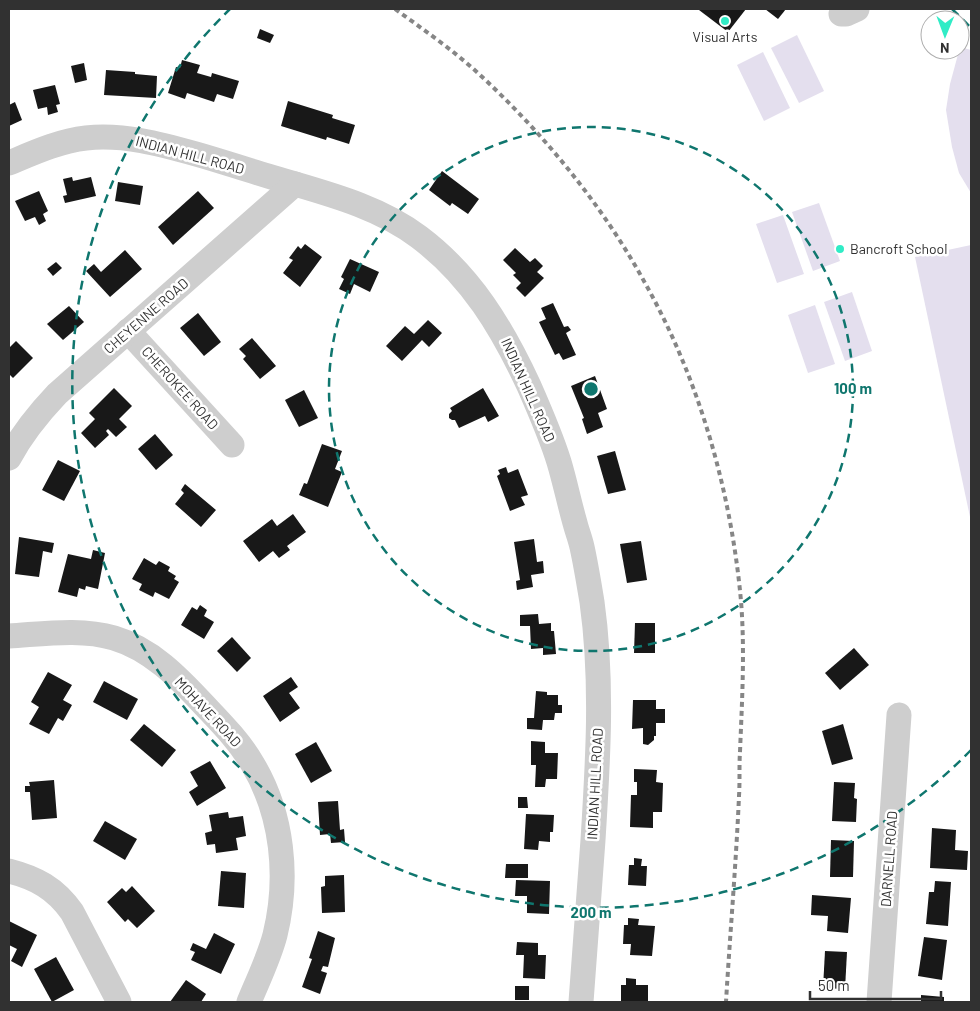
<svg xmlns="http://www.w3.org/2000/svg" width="980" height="1011" viewBox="0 0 980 1011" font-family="Barlow,sans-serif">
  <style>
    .green { fill: #e4dfee }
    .building { fill: #181818 }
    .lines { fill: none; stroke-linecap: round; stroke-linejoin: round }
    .minor { stroke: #cecece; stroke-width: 25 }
    .rail { stroke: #868686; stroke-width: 4; stroke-dasharray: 5 4; stroke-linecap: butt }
    .ring { fill: none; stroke: #0f766e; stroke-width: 2.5; stroke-dasharray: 9 6 }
    .poi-dot { fill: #30ecc6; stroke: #fff; stroke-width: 2 }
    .labels { text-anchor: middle; stroke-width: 5; stroke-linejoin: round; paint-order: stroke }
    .poi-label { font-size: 14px; fill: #313131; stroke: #fff }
    .street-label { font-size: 14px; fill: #313131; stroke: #fff }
    .centre { fill: #0f766e; stroke: #fff; stroke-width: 2.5 }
    .ring-label { font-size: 15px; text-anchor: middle; font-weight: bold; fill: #0f766e; stroke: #fff; stroke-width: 5; stroke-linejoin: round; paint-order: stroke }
  </style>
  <rect width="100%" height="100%" fill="#fff"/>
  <g class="green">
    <polygon points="797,35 824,91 799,103 771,48"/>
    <polygon points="960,47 971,50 971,193 959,173 952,147 946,110 950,84"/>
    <polygon points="763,52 790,108 764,121 737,65"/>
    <polygon points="819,203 840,261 813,271 792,212"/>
    <polygon points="783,215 804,274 777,283 756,224"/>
    <polygon points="971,245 971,517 970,517 915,257"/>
    <polygon points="852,292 872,351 845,361 824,302"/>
    <polygon points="815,305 835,364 808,373 788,315"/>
  </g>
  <g class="building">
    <polygon points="700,9 746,9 728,32 699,10"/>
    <polygon points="765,9 786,9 778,19"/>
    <polygon points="260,29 274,35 270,43 257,38"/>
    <polygon points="182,60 200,65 197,73 211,77 212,73 239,81 233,99 217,94 214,102 187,93 185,99 168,93 176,67 180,68"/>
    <polygon points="84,63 87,80 75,83 71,66"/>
    <polygon points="106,70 135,72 135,74 157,76 156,98 104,95"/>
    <polygon points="55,85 60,104 56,105 58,112 48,115 47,107 38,109 33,90"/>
    <polygon points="288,101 333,115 332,118 355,125 349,144 327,137 326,140 281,126"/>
    <polygon points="15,102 22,120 9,126 9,105"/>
    <polygon points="442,171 479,199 468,214 452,203 450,206 429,190"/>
    <polygon points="72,177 73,181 91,177 96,196 65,203 63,196 67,195 63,179"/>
    <polygon points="118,182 143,186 140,205 115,201"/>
    <polygon points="39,191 48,211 43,214 46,221 39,225 35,217 25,221 15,201"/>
    <polygon points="198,191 214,208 173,245 158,227"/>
    <polygon points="305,244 322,257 300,287 283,273 293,260 289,258 298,246 301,249"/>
    <polygon points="515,248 530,262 535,258 543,266 537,272 544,278 525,297 516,288 521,283 513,275 516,273 503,260"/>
    <polygon points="125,250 142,269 110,297 86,271 94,264 101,272"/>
    <polygon points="350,259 379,272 370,292 354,284 350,294 339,289 344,279 341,277"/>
    <polygon points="56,262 62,268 53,276 47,269"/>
    <polygon points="553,303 564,327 568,326 571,330 566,333 576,355 563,360 559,353 555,355 539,322 546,319 541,308"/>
    <polygon points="69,306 84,322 63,340 47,324"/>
    <polygon points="198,313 221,342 204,356 180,328"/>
    <polygon points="428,320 442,333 429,347 422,340 402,361 386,346 405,326 414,334"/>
    <polygon points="252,338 276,366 260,379 243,359 246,356 239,349"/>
    <polygon points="16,341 33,358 13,378 9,374 9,348"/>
    <polygon points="595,376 607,409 598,413 603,427 587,434 582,419 584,418 571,386"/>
    <polygon points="114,388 132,406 119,419 127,427 116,437 108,429 106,431 109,435 95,448 81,433 95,419 89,413"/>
    <polygon points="483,388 499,416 488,422 485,416 459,428 455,420 452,420 449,418 449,414 452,411 450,408"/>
    <polygon points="304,390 318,418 299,427 285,400"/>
    <polygon points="155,434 173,455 156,470 138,449"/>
    <polygon points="322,444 342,451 335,469 342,472 328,507 299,495 304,483 307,484"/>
    <polygon points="615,451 626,490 608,494 597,456"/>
    <polygon points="58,460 80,471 64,501 42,490"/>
    <polygon points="506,467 508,473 518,469 528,495 521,497 525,505 510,511 497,476 500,474 498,470"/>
    <polygon points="185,484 216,510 201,527 175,504 184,493 181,490"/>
    <polygon points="293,514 306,532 287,546 290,550 279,558 273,551 259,562 243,541 272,519 277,526"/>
    <polygon points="19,537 54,543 52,553 43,551 39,577 15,574"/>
    <polygon points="534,539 537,562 543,561 544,573 531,575 533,587 517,590 516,581 520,580 514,542"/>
    <polygon points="641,541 647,580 627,583 620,544"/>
    <polygon points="93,550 105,553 98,589 86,586 85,590 79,588 77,597 58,592 68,554 91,559"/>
    <polygon points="144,558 156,565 159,561 170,567 168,571 176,576 174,579 179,582 169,599 155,592 153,597 139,590 142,584 132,579"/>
    <polygon points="200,605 207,610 204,616 214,622 204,639 181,625 192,607 197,610"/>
    <polygon points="538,614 539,624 551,623 551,631 554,631 556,654 543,655 543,648 531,649 530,626 520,626 520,615"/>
    <polygon points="635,623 655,623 655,653 634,653"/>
    <polygon points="232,637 251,658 237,672 217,651"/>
    <polygon points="854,648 869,665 840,690 825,673"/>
    <polygon points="48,672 72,685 63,700 72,705 63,721 58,718 49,734 29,724 39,707 31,702"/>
    <polygon points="291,677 298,687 289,693 300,708 280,722 263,696"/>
    <polygon points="104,681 138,699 127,720 93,702"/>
    <polygon points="536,691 547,692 547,695 558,695 558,705 562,705 562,713 555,713 554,720 543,720 542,730 527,729 527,718 534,718"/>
    <polygon points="633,700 656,700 656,709 665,709 665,723 656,723 656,736 654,736 654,740 648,745 643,744 643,728 632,729"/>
    <polygon points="144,724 176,750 162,767 130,740"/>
    <polygon points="843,724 853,759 832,765 822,731"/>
    <polygon points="531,741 545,742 545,753 558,753 557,779 546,779 545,787 535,787 536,765 531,765"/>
    <polygon points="316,742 332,771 311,783 295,754"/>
    <polygon points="210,761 226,788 197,806 189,792 198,786 190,772"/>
    <polygon points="634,769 657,770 656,782 663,783 662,812 653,812 653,828 630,827 631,795 637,795 637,782 634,782"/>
    <polygon points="54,780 57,818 32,820 30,792 25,792 25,786 30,786 29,782"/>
    <polygon points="834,782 855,783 854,798 857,799 856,822 832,821"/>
    <polygon points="518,797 527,797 528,808 518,808"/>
    <polygon points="338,801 340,830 344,829 345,842 331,843 330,834 320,835 318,802"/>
    <polygon points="228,812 229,818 243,816 246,836 236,838 238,850 216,853 215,844 207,845 205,833 212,831 209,815"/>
    <polygon points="526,814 554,815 553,832 550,832 550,842 539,841 538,850 524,849"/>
    <polygon points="105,821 137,839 125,860 93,841"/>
    <polygon points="932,828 956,830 955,850 968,851 967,870 930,868"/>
    <polygon points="831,840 854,841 853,877 830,877"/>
    <polygon points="634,858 642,859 641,866 647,866 646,886 628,885 629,865 634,865"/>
    <polygon points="506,864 528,864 528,878 505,878"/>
    <polygon points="221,871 246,873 244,908 218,906"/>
    <polygon points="344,875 345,912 322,913 321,887 325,886 325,876"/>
    <polygon points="516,880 550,881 549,914 527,913 527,896 515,896"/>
    <polygon points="935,881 951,882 948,926 926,924 929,892 934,892"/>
    <polygon points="132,886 155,911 137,928 128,919 125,922 107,902 122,888 126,892"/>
    <polygon points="812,895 851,898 848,933 827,931 828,916 811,915"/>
    <polygon points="628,918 639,919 638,925 655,926 652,956 630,955 631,944 623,944 624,925 628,925"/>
    <polygon points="9,921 37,935 22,967 11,961 17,949 9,945"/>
    <polygon points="318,931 335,938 328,967 323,966 321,971 327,973 320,994 302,987 312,959 309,958"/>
    <polygon points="214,933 235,944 221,974 191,960 195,952 190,950 193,943 206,949"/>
    <polygon points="924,937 947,940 942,980 918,976"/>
    <polygon points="517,942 538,943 538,955 546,955 545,979 523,978 524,955 516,955"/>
    <polygon points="825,951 847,952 845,989 823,988"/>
    <polygon points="56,957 74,990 52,1002 34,969"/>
    <polygon points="626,978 636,979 636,985 648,985 648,1002 621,1002 621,985 626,985"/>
    <polygon points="186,980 206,994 201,1002 170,1002"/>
    <rect x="515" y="986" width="14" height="14"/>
    <polygon points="921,995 944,997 944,1002 921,1002"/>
  </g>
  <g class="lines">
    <g class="minor">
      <polyline points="841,14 846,14 857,9"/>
      <path d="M9 163C33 153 59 141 86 138 124 134 160 144 196 154 221 161 244 169 268 176 320 192 375 204 419 237 471 276 502 328 529 386 540 411 551 436 559 462 565 482 569 502 575 523 577 531 580 538 582 547 586 565 589 584 592 602 603 681 598 761 593 840 589 894 585 948 581 1002"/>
      <polyline points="128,331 232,445"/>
      <path d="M9 458C22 434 38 414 57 394L295 184"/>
      <path d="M9 636C43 634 81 628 114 638 151 649 178 677 204 705 221 723 239 741 252 763 283 814 289 878 275 935 269 958 258 980 249 1002"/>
      <path d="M9 871C36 878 55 888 72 912L119 1002"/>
      <polyline points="879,1002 899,715"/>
    </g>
    <path class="rail" d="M395 9C424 30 453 50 479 74 544 134 603 206 645 283 699 379 731 491 741 601 745 651 742 701 740 752 739 766 740 781 739 796 736 865 730 934 726 1002"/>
  </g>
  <g class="ring">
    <circle cx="591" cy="389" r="262"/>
    <path d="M971 750A524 524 0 1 1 230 9M952 9A524 524 0 0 1 971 28"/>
  </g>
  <g class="poi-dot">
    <circle cx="725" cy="21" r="5"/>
    <circle cx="840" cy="249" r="5"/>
  </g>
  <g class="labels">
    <g class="poi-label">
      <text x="725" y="42">Visual Arts</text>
      <text x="850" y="254" text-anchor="start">Bancroft School</text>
    </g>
    <g class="street-label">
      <text transform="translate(190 155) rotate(15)" y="5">INDIAN HILL ROAD</text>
      <text transform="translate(146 316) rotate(-41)" y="5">CHEYENNE ROAD</text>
      <text transform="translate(180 388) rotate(48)" y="5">CHEROKEE ROAD</text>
      <text transform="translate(528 390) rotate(66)" y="5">INDIAN HILL ROAD</text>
      <text transform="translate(208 712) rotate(47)" y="5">MOHAVE ROAD</text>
      <text transform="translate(595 784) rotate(-87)" y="5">INDIAN HILL ROAD</text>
      <text transform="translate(889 859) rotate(-86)" y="5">DARNELL ROAD</text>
    </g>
  </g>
  <circle cx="591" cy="389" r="8" class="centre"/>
  <g class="ring-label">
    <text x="853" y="394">100 m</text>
    <text x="591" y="918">200 m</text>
  </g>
  <rect width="980" height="1011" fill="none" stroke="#313131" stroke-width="20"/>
  <g transform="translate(945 35) rotate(181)"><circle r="24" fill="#ffffff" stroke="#adadad"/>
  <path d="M0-4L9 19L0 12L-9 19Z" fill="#30ecc6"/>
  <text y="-8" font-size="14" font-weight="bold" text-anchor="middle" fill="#313131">N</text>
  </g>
  <path d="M810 991v8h131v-8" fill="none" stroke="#313131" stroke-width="2.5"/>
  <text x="818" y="991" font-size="15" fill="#313131" stroke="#ffffff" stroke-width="4" paint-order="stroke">50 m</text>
</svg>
